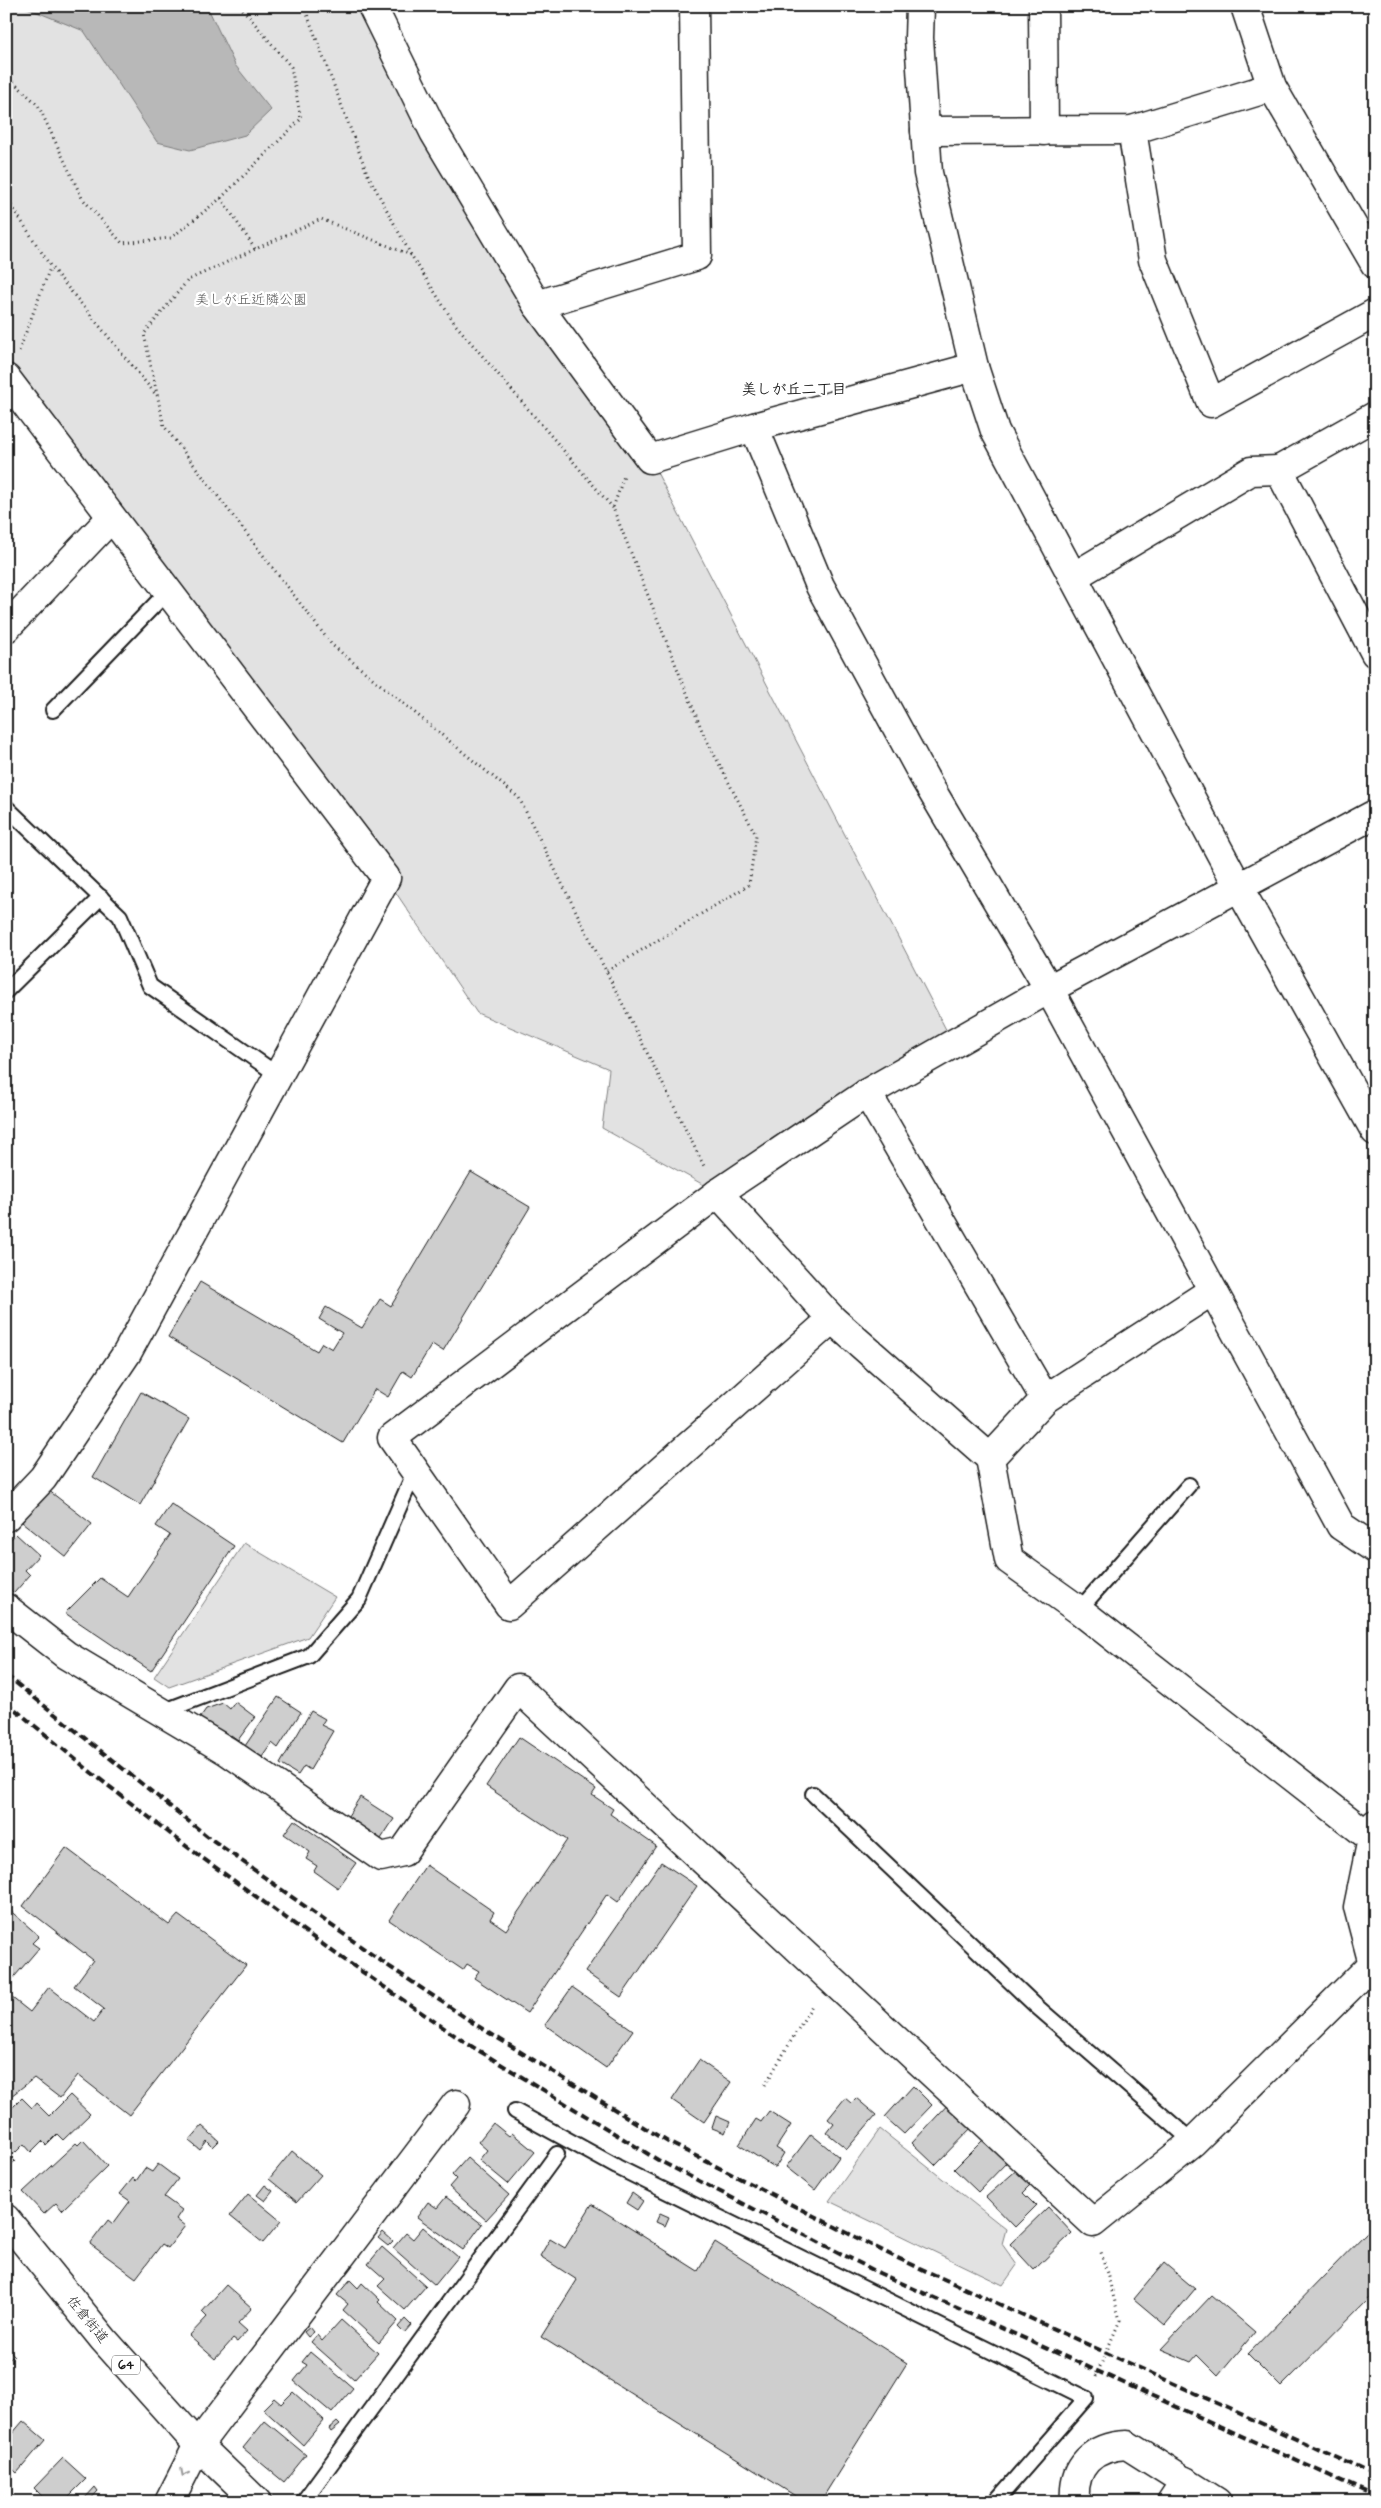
<svg xmlns="http://www.w3.org/2000/svg" width="1381" height="2508" viewBox="0 0 1381 2508" font-family="'Architects Daughter','Klee One',sans-serif">
  <style>
    .green { fill: #e2e2e2; stroke: #7f7f7f }
    .water { fill: #b8b8b8; stroke: #7a7a7a }
    .building { fill: #cecece; stroke: #1c1c1c }
    .lines { fill: none; stroke-linecap: round; stroke-linejoin: round }
    .lane-casing { stroke: #1c1c1c; stroke-width: 18 }
    .street-casing { stroke: #1c1c1c; stroke-width: 31 }
    .secondary-casing { stroke: #1c1c1c; stroke-width: 31 }
    .primary-casing { stroke: #1c1c1c; stroke-width: 31 }
    .path { stroke: #1c1c1c; stroke-width: 3; stroke-dasharray: 1 4; stroke-linecap: butt }
    .lane { stroke: #fff; stroke-width: 14 }
    .street { stroke: #fff; stroke-width: 28 }
    .secondary { stroke: #fff; stroke-width: 28 }
    .primary { stroke: #fff; stroke-width: 28 }
    .rail { stroke: #1c1c1c; stroke-width: 4; stroke-dasharray: 8 4; stroke-linecap: butt }
    .oneway { stroke: #999 }
    .labels { text-anchor: middle; stroke-width: 4.5; stroke-linejoin: round; paint-order: stroke }
    .shield { fill: #fff; stroke: #606060; stroke-width: 1 }
    .shield-label { font-size: 12px; font-weight: bold; fill: #1c1c1c }
    .park-label { font-size: 14px; fill: #575757; stroke: #fff }
    .street-label { font-size: 14px; fill: #1c1c1c; stroke: #fff }
    .neighbourhood-label { font-size: 15px; font-weight: bold; fill: #1c1c1c; stroke: #fff }
  </style>
  <rect width="100%" height="100%" fill="#fff"/>
  <filter id="ink" filterUnits="userSpaceOnUse"><feTurbulence type="fractalNoise" baseFrequency=".02" numOctaves="2"/><feDisplacementMap in="SourceGraphic" scale="10" xChannelSelector="R" yChannelSelector="G"/><feConvolveMatrix kernelMatrix="1 2 1 2 8 2 1 2 1" color-interpolation-filters="sRGB"/></filter>
  <g filter="url(#ink)">
    <g class="green">
      <polygon points="6,6 372,6 434,132 650,459 953,1043 718,1193 602,1128 609,1069 477,1013 386,878 6,378"/>
      <polygon points="244,1543 335,1597 308,1637 169,1687 154,1677"/>
      <polygon points="880,2129 1006,2229 1002,2244 1017,2265 1003,2285 829,2201"/>
    </g>
    <polygon class="water" points="22,6 207,6 235,65 271,110 245,135 190,150 157,142 84,31"/>
    <g class="building">
      <polygon points="471,1172 530,1207 443,1351 432,1344 412,1377 403,1371 388,1397 375,1389 343,1443 168,1337 200,1282 317,1351 322,1343 332,1349 342,1333 319,1319 326,1307 362,1328 380,1299 391,1306"/>
      <polygon points="141,1392 189,1419 140,1505 93,1477"/>
      <polygon points="48,1490 92,1524 66,1557 22,1522"/>
      <polygon points="171,1504 234,1546 151,1671 65,1613 100,1578 128,1597 170,1535 156,1526"/>
      <polygon points="16,1534 39,1555 25,1570 30,1575 14,1593 6,1585 6,1544"/>
      <polygon points="278,1697 301,1712 278,1748 272,1743 262,1757 245,1746"/>
      <polygon points="235,1702 255,1717 238,1740 231,1735 226,1743 199,1719 206,1709 223,1703 230,1709"/>
      <polygon points="311,1711 325,1719 321,1725 333,1731 310,1770 304,1766 298,1775 280,1764"/>
      <polygon points="519,1737 596,1789 592,1795 613,1809 610,1814 656,1846 618,1902 607,1894 527,2013 474,1978 479,1971 467,1964 463,1970 389,1920 426,1865 494,1912 490,1919 506,1930 567,1840 486,1786"/>
      <polygon points="360,1797 394,1819 379,1842 346,1819"/>
      <polygon points="294,1820 356,1863 338,1888 314,1871 317,1866 306,1859 310,1852 284,1834"/>
      <polygon points="66,1848 169,1925 178,1915 246,1965 129,2115 78,2075 60,2098 34,2078 6,2100 6,1993 30,2012 49,1987 94,2022 104,2009 74,1986 93,1960 23,1906"/>
      <polygon points="661,1862 697,1886 621,1997 585,1972"/>
      <polygon points="6,1907 39,1936 32,1943 39,1948 9,1983 6,1981"/>
      <polygon points="572,1987 633,2030 606,2068 545,2025"/>
      <polygon points="699,2060 731,2082 704,2122 672,2100"/>
      <polygon points="913,2086 932,2105 904,2134 885,2117"/>
      <polygon points="70,2095 90,2114 63,2140 57,2134 46,2145 42,2141 31,2152 24,2144 10,2158 15,2161 10,2166 6,2162 6,2114 22,2098 32,2108 36,2103 49,2116"/>
      <polygon points="845,2098 851,2103 856,2098 876,2115 847,2149 827,2133 834,2124 828,2119"/>
      <polygon points="952,2100 976,2123 935,2165 912,2143"/>
      <polygon points="769,2111 791,2125 776,2148 784,2153 775,2168 739,2145 756,2119 761,2122"/>
      <polygon points="716,2116 730,2122 725,2133 712,2128"/>
      <polygon points="493,2123 509,2136 512,2133 535,2152 508,2184 479,2160 487,2150 478,2142"/>
      <polygon points="202,2126 219,2141 213,2147 207,2141 200,2150 189,2141"/>
      <polygon points="811,2134 839,2157 815,2190 786,2167"/>
      <polygon points="984,2139 1007,2162 978,2192 954,2169"/>
      <polygon points="83,2140 107,2166 62,2210 56,2203 44,2214 23,2192 76,2143 78,2145"/>
      <polygon points="292,2151 321,2175 297,2202 269,2179"/>
      <polygon points="467,2158 509,2195 486,2220 449,2187 456,2179 452,2175"/>
      <polygon points="158,2164 178,2179 164,2197 182,2210 176,2219 185,2226 168,2248 162,2244 136,2278 90,2244 108,2220 113,2224 130,2201 120,2194 133,2178 136,2181 145,2168 152,2172"/>
      <polygon points="1019,2168 1033,2183 1023,2193 1036,2206 1015,2227 986,2197"/>
      <polygon points="265,2185 273,2191 265,2201 257,2195"/>
      <polygon points="632,2193 643,2201 637,2210 626,2203"/>
      <polygon points="248,2194 281,2221 263,2243 230,2216"/>
      <polygon points="446,2197 482,2224 463,2250 417,2217 428,2202 437,2208"/>
      <polygon points="592,2204 698,2271 715,2242 907,2363 820,2502 805,2502 541,2337 577,2280 540,2256 550,2239 565,2248"/>
      <polygon points="1048,2207 1072,2233 1034,2270 1010,2244"/>
      <polygon points="660,2213 669,2217 665,2226 656,2222"/>
      <polygon points="423,2227 458,2257 435,2285 393,2248 406,2233 413,2239"/>
      <polygon points="1369,2230 1375,2236 1375,2292 1281,2387 1248,2354"/>
      <polygon points="383,2232 393,2241 388,2246 378,2238"/>
      <polygon points="382,2247 426,2286 405,2310 378,2286 385,2279 368,2264"/>
      <polygon points="1164,2263 1195,2289 1165,2325 1134,2299"/>
      <polygon points="350,2280 358,2288 362,2283 380,2300 378,2302 398,2321 379,2343 343,2310 348,2304 337,2295"/>
      <polygon points="226,2285 252,2308 238,2323 247,2331 237,2342 233,2339 215,2359 189,2336 207,2317 202,2312"/>
      <polygon points="1212,2295 1255,2332 1218,2376 1197,2355 1191,2362 1161,2349"/>
      <polygon points="405,2319 411,2325 404,2333 398,2327"/>
      <polygon points="341,2320 378,2353 354,2380 311,2342 317,2335 322,2341"/>
      <polygon points="310,2327 314,2332 308,2337 304,2332"/>
      <polygon points="6,2347 14,2355 6,2363"/>
      <polygon points="310,2352 353,2388 332,2413 294,2381 307,2365 302,2362"/>
      <polygon points="293,2392 324,2420 303,2445 263,2409 274,2398 281,2404"/>
      <polygon points="23,2421 45,2440 17,2473 6,2463 6,2441"/>
      <polygon points="265,2421 306,2455 284,2482 243,2448"/>
      <polygon points="337,2422 340,2425 331,2432 329,2429"/>
      <polygon points="63,2458 86,2479 63,2502 48,2502 34,2488"/>
      <polygon points="95,2487 98,2491 89,2501 85,2498"/>
    </g>
    <g class="lines">
      <g class="lane-casing">
        <g id="lane">
          <polyline points="53,710 167,592"/>
          <polyline points="6,807 120,916 150,986 278,1075"/>
          <polyline points="6,991 101,897"/>
          <polyline points="1079,1610 1189,1485"/>
          <polyline points="162,1712 309,1656 359,1599 415,1471"/>
          <polyline points="813,1794 1035,2005 1193,2142"/>
          <polyline points="515,2111 617,2167 1086,2398 995,2502"/>
          <polyline points="303,2502 557,2154"/>
        </g>
      </g>
      <g class="street-casing">
        <g id="street">
          <polyline points="372,6 434,132 537,305 650,459 754,427 974,367"/>
          <polyline points="1043,6 1044,131"/>
          <polyline points="1245,6 1272,87 1375,264"/>
          <polyline points="1132,130 1153,260 1211,403 1375,313"/>
          <polyline points="925,131 1132,130 1272,87"/>
          <polyline points="537,305 697,256 694,6"/>
          <polyline points="6,378 386,878 127,1353 43,1478 6,1517"/>
          <polyline points="1375,416 1279,470 1375,653"/>
          <polyline points="754,427 820,586 925,779 1049,989 1341,1526 1375,1549"/>
          <polyline points="1073,577 1251,471 1279,470"/>
          <polyline points="6,628 111,518"/>
          <polyline points="867,1093 1045,1399"/>
          <polyline points="718,1193 832,1319 990,1458 1045,1399 1212,1291"/>
          <polyline points="832,1319 509,1605 392,1438 718,1193 867,1093 1049,989 1375,814"/>
          <polyline points="990,1458 1009,1560 1079,1610 1371,1838"/>
          <polyline points="6,1608 66,1655 227,1751 381,1857 403,1852 518,1688 1093,2223 1193,2142 1375,1962"/>
          <polyline points="1373,1964 1358,1907 1375,1824"/>
          <polyline points="169,2502 198,2445 456,2104"/>
          <path d="M1075 2502C1072 2466 1093 2446 1127 2445L1217 2502"/>
          <polyline points="1171,2502 1185,2481"/>
        </g>
      </g>
      <g class="secondary-casing">
        <polyline id="secondary" points="920,6 919,38 928,173 974,367 995,431 1239,888 1375,1131"/>
      </g>
      <g class="primary-casing">
        <polyline id="primary" points="6,2219 104,2340 198,2445 257,2502"/>
      </g>
      <g class="path">
        <polyline points="304,6 367,173 411,255 455,324 613,508"/>
        <polyline points="6,75 38,105 82,198 122,243 171,238 221,198 301,119 291,67 240,6"/>
        <polyline points="6,197 51,267 157,396"/>
        <polyline points="221,198 255,249"/>
        <polyline points="411,255 321,219 188,280 144,334 164,426 332,645 519,798 704,1166"/>
        <polyline points="19,351 50,268"/>
        <polyline points="607,971 749,885 756,835 703,733 613,508 624,476"/>
        <polyline points="765,2085 813,2004"/>
        <polyline points="1096,2376 1120,2320 1101,2252"/>
      </g>
      <use href="#lane" class="lane"/>
      <use href="#street" class="street"/>
      <use href="#secondary" class="secondary"/>
      <use href="#primary" class="primary"/>
      <g class="rail">
        <polyline points="6,1675 207,1836 381,1961 478,2026 668,2142 891,2255 1375,2475"/>
        <polyline points="6,1702 92,1773 190,1849 339,1956 463,2041 658,2160 879,2273 1375,2496"/>
      </g>
    </g>
    <defs><path id="oneway-chevron" d="M-2-3.5L2.5 0L-2 3.5" fill="none" stroke-width="1.6" stroke-linecap="round" stroke-linejoin="round" transform="scale(1.25)"/></defs>
    <use class="oneway" href="#oneway-chevron" transform="translate(184 2473) rotate(117)"/>
  </g>
  <g class="labels">
    <rect class="shield" x="112" y="2355.5" width="28" height="19" rx="4"/>
    <g class="shield-label">
      <text x="126" y="2369">64</text>
    </g>
    <g class="park-label">
      <text x="251" y="304">美しが丘近隣公園</text>
    </g>
    <g class="street-label">
      <text transform="translate(88 2319) rotate(51)" y="5">佐倉街道</text>
    </g>
    <g class="neighbourhood-label">
      <text x="794" y="394">美しが丘二丁目</text>
    </g>
  </g>
  <rect width="1381" height="2508" fill="none" stroke="#fff" stroke-width="25"/>
  <rect x="12" y="12" width="1356" height="2483" fill="none" stroke="#1c1c1c" stroke-width="2" filter="url(#ink)"/>
</svg>
